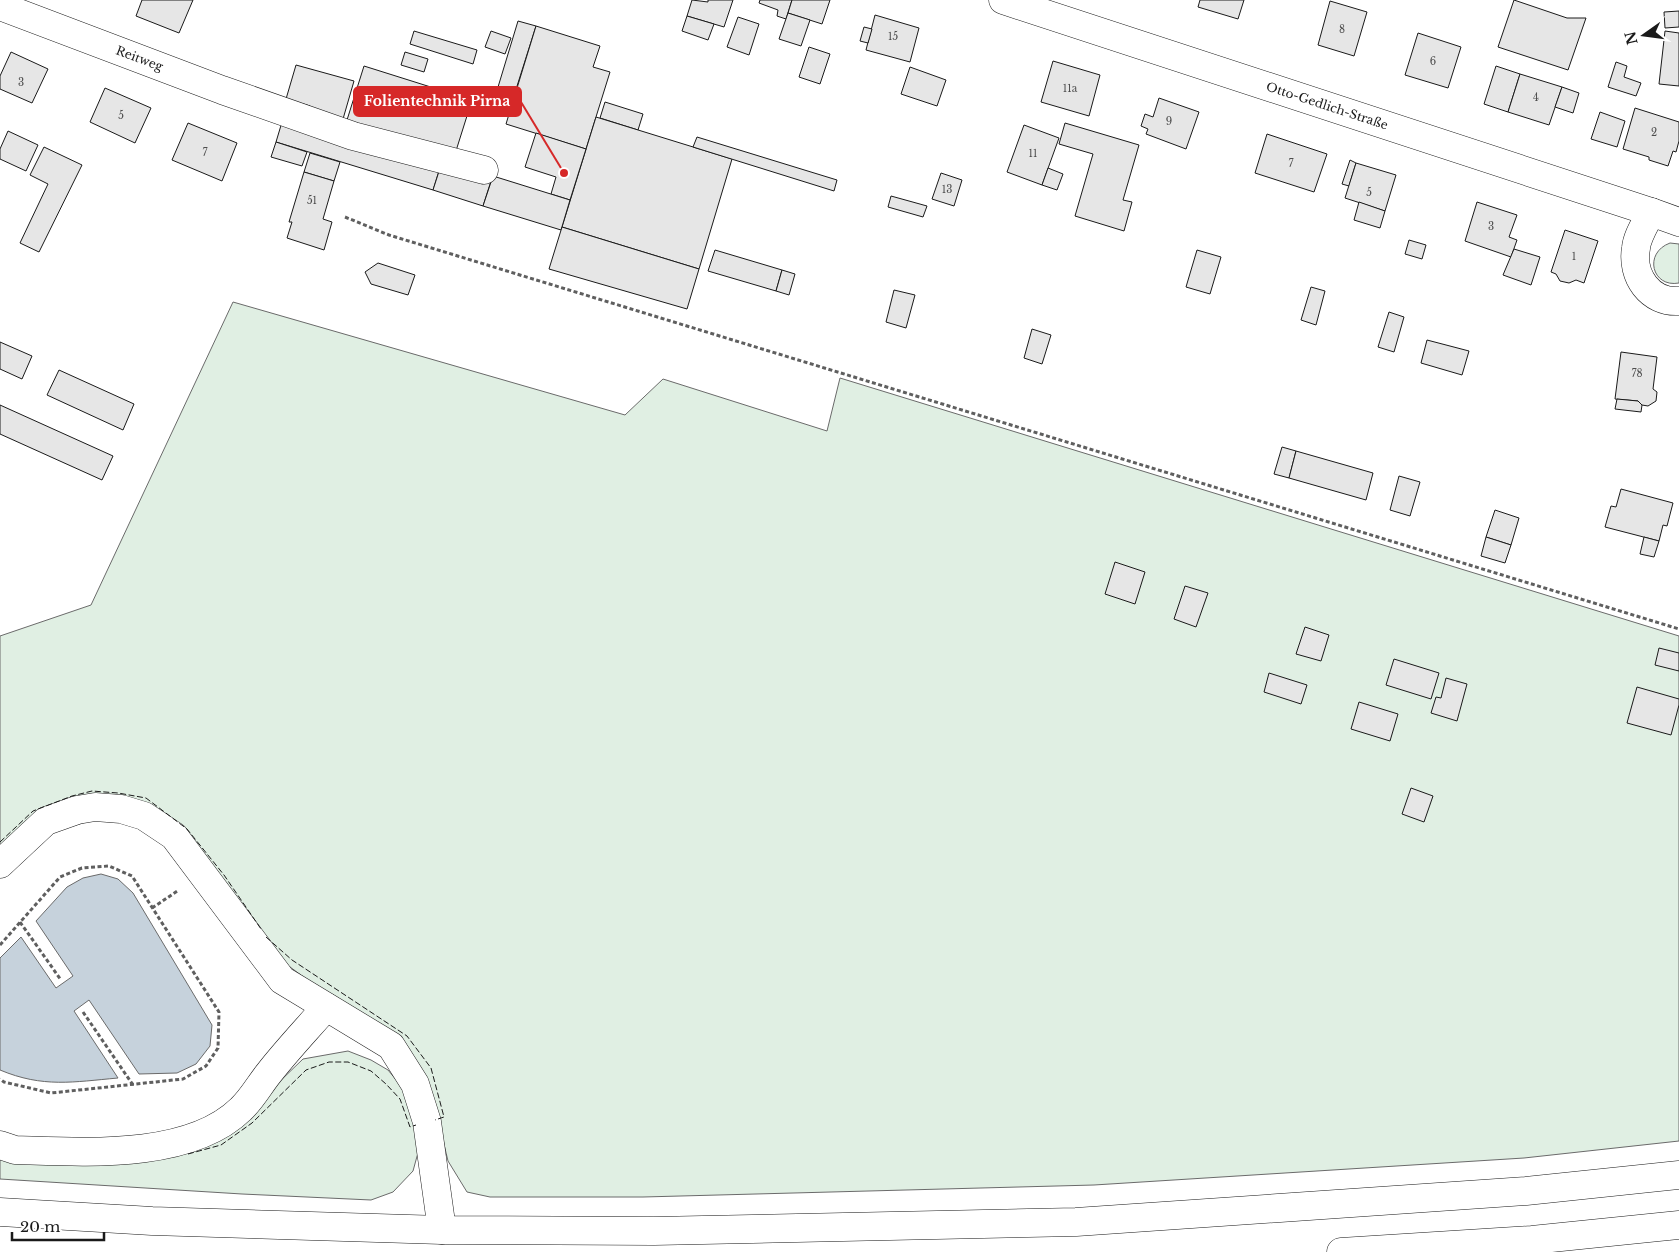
<svg xmlns="http://www.w3.org/2000/svg" width="1679" height="1252" viewBox="0 0 1679 1252" font-family="'Libre Baskerville',serif">
  <style>
    .green { fill: #e0efe3; stroke: #6a6a6a }
    .water { fill: #c6d2dc; stroke: #6a6a6a }
    .building { fill: #e6e6e6; stroke: #1a1a1a }
    .lines { fill: none; stroke-linecap: round; stroke-linejoin: round }
    .minor-casing { stroke: #1a1a1a; stroke-width: 29 }
    .highway-casing { stroke: #1a1a1a; stroke-width: 29 }
    .path { stroke: #5f5f5f; stroke-width: 3; stroke-dasharray: 4 2.5; stroke-linecap: butt }
    .minor { stroke: #fff; stroke-width: 28 }
    .highway { stroke: #fff; stroke-width: 28 }
    .fence { stroke: #1a1a1a; stroke-width: 1; stroke-dasharray: 6 2.5; stroke-linecap: butt }
    .labels { text-anchor: middle; stroke-width: 4; stroke-linejoin: round; paint-order: stroke }
    .number-label { font-size: 10px; fill: #4d4d4d }
    .street-label { font-size: 12px; fill: #1a1a1a; stroke: #fff }
    .leader { fill: none; stroke: #d62828; stroke-width: 2 }
    .callout-dot { fill: #d62828; stroke: #fff; stroke-width: 2 }
    .callout { fill: #d62828; stroke: #d62828; stroke-width: 2 }
    .callout-label { font-size: 14px; text-anchor: middle; font-weight: bold; fill: #fff }
  </style>
  <rect width="100%" height="100%" fill="#fff"/>
  <g class="green">
    <path d="M1670 243 1679 244V283C1652 288 1643 253 1670 243Z"/>
    <polygon points="233,302 625,415 663,379 827,431 840,378 1679,636 1679,1141 1524,1158 1094,1185 643,1197 490,1197 467,1192 448,1161 438,1119 337,1002 262,946 145,804 0,848 0,636 91,605"/>
    <polygon points="348,1051 371,1060 388,1070 402,1087 417,1125 419,1149 413,1171 393,1192 371,1200 242,1194 0,1179 0,1155 217,1142 245,1124 277,1084 303,1059"/>
  </g>
  <path class="water" d="M101 874 118 879 133 893 212 1025 210 1046 196 1064 177 1073 139 1074 89 1000 74 1011 118 1078C73 1082 43 1088 0 1070V958L21 937 56 988 73 976 36 921 67 887 83 878Z"/>
  <g class="building">
    <polygon points="142,0 193,0 179,33 136,16"/>
    <polygon points="692,0 708,2 708,0 733,0 724,27 687,16"/>
    <polygon points="760,0 792,0 786,19 777,16 778,10 759,3"/>
    <polygon points="792,0 830,0 822,24 788,13"/>
    <polygon points="1200,0 1244,0 1238,19 1198,7"/>
    <polygon points="1514,0 1567,18 1586,18 1568,70 1498,47"/>
    <polygon points="1330,1 1367,12 1354,56 1318,45"/>
    <polygon points="1679,11 1679,27 1665,28 1664,12"/>
    <polygon points="788,13 810,20 801,46 779,39"/>
    <polygon points="875,15 919,28 910,62 866,50"/>
    <polygon points="687,16 714,24 708,40 682,31"/>
    <polygon points="738,17 759,24 749,55 727,47"/>
    <polygon points="518,21 536,26 512,102 495,97"/>
    <polygon points="536,26 600,46 593,67 610,72 586,149 506,124"/>
    <polygon points="864,27 872,29 868,43 860,41"/>
    <polygon points="414,31 477,50 473,64 410,44"/>
    <polygon points="491,31 511,38 505,54 485,47"/>
    <polygon points="1665,31 1679,33 1679,86 1659,84"/>
    <polygon points="1418,33 1461,47 1448,88 1405,75"/>
    <polygon points="809,47 830,54 820,84 799,77"/>
    <polygon points="11,52 48,69 32,103 0,89 0,76"/>
    <polygon points="405,52 428,59 424,72 401,65"/>
    <polygon points="1053,61 1100,75 1089,116 1041,102"/>
    <polygon points="1616,62 1627,66 1624,77 1641,83 1636,96 1608,87"/>
    <polygon points="296,65 354,81 343,119 309,109 310,106 286,99"/>
    <polygon points="364,66 472,100 455,154 347,120"/>
    <polygon points="1496,66 1520,74 1508,112 1484,104"/>
    <polygon points="910,67 946,80 937,106 901,94"/>
    <polygon points="1520,74 1562,87 1549,125 1508,112"/>
    <polygon points="1562,87 1579,93 1573,113 1555,107"/>
    <polygon points="105,88 151,108 135,143 90,122"/>
    <polygon points="1159,98 1199,112 1186,149 1146,134 1148,129 1141,126 1145,114 1153,117"/>
    <polygon points="605,102 643,114 638,130 600,118"/>
    <polygon points="1635,108 1679,122 1679,141 1676,152 1673,151 1668,166 1649,160 1649,157 1623,149"/>
    <polygon points="1600,112 1625,121 1617,147 1591,139"/>
    <polygon points="596,117 732,159 699,269 562,227"/>
    <polygon points="282,122 439,171 433,190 276,142"/>
    <polygon points="188,123 237,143 222,181 172,160"/>
    <polygon points="1065,123 1139,145 1123,200 1132,202 1124,231 1075,216 1093,154 1059,144"/>
    <polygon points="1024,125 1059,138 1042,185 1007,172"/>
    <polygon points="8,131 38,145 26,171 0,159 0,149"/>
    <polygon points="536,133 586,149 570,200 551,194 556,177 525,167"/>
    <polygon points="1267,134 1327,154 1314,192 1255,173"/>
    <polygon points="697,137 837,180 834,191 693,147"/>
    <polygon points="276,142 307,152 302,166 271,157"/>
    <polygon points="44,147 82,165 39,252 20,243 48,184 30,175"/>
    <polygon points="310,153 340,162 334,181 304,172"/>
    <polygon points="1350,160 1356,163 1349,186 1342,184"/>
    <polygon points="1356,163 1396,175 1385,211 1345,198"/>
    <polygon points="441,165 491,181 483,206 433,190"/>
    <polygon points="1048,168 1063,174 1057,190 1042,185"/>
    <polygon points="304,172 334,181 323,219 332,222 324,250 287,238 292,222 289,222"/>
    <polygon points="941,173 962,180 954,206 932,199"/>
    <polygon points="493,176 570,200 561,230 483,206"/>
    <polygon points="891,196 927,206 923,217 888,207"/>
    <polygon points="1359,202 1385,211 1380,228 1354,220"/>
    <polygon points="1477,202 1517,215 1509,237 1517,240 1511,257 1465,241"/>
    <polygon points="562,227 699,269 687,309 549,269"/>
    <polygon points="1565,230 1598,241 1584,283 1576,280 1569,283 1560,281 1556,274 1551,272"/>
    <polygon points="1409,240 1426,245 1422,259 1405,254"/>
    <polygon points="1514,249 1540,257 1531,285 1503,275"/>
    <polygon points="715,250 782,270 776,291 708,271"/>
    <polygon points="1197,250 1221,257 1210,294 1186,287"/>
    <polygon points="378,263 415,275 408,295 371,284 365,272"/>
    <polygon points="782,270 795,274 789,295 776,291"/>
    <polygon points="1311,287 1325,291 1316,325 1301,320"/>
    <polygon points="894,290 915,295 906,328 886,322"/>
    <polygon points="1389,312 1404,317 1394,352 1378,347"/>
    <polygon points="1032,329 1051,335 1042,364 1024,358"/>
    <polygon points="1427,340 1469,351 1462,375 1421,363"/>
    <polygon points="0,342 32,356 22,379 0,369"/>
    <polygon points="1621,352 1657,357 1653,389 1657,392 1656,401 1648,406 1642,405 1638,401 1615,399"/>
    <polygon points="59,370 134,404 123,430 47,395"/>
    <polygon points="1617,399 1638,401 1642,405 1641,412 1615,409"/>
    <polygon points="0,405 113,456 102,480 0,434"/>
    <polygon points="1282,447 1296,451 1289,478 1274,474"/>
    <polygon points="1296,451 1373,473 1366,500 1289,478"/>
    <polygon points="1399,476 1420,482 1410,516 1390,510"/>
    <polygon points="1621,489 1673,503 1667,526 1663,525 1659,541 1605,527 1611,506 1616,507"/>
    <polygon points="1495,510 1519,518 1511,545 1486,537"/>
    <polygon points="1486,537 1511,545 1505,563 1481,556"/>
    <polygon points="1644,537 1659,541 1654,557 1640,554"/>
    <polygon points="1115,562 1145,572 1135,604 1105,594"/>
    <polygon points="1185,586 1208,593 1196,627 1174,619"/>
    <polygon points="1305,627 1329,635 1321,661 1296,654"/>
    <polygon points="1659,648 1679,653 1679,671 1655,665"/>
    <polygon points="1394,659 1439,673 1431,699 1386,685"/>
    <polygon points="1269,673 1307,685 1301,704 1264,692"/>
    <polygon points="1446,678 1467,684 1457,721 1431,713 1436,697 1441,698"/>
    <polygon points="1637,687 1679,699 1679,705 1671,735 1627,723"/>
    <polygon points="1359,702 1398,714 1390,741 1351,729"/>
    <polygon points="1411,788 1433,796 1424,822 1402,814"/>
  </g>
  <g class="lines">
    <g class="minor-casing">
      <g id="minor">
        <path id="s1" d="M1003 0 1651 212 1679 222"/>
        <path id="s2" d="M0 6 222 90 353 136 484 170"/>
        <path d="M1651 212C1646 223 1637 236 1636 248 1631 276 1650 303 1679 301"/>
        <polyline points="0,864 46,821 77,810 95,807 121,809 144,816 174,836 282,980 391,1046 415,1084 427,1122 442,1230"/>
        <path d="M0 1145 15 1150C83 1152 189 1160 241 1109 252 1099 260 1084 269 1073 287 1050 307 1029 326 1007"/>
      </g>
    </g>
    <g class="highway-casing">
      <g id="highway">
        <polyline points="0,1212 152,1221 442,1230 654,1231 1076,1222 1526,1191 1679,1175"/>
        <polyline points="1341,1252 1532,1240 1679,1225"/>
      </g>
    </g>
    <g class="path">
      <polyline points="345,217 389,235 1679,629"/>
      <polyline points="152,908 179,890"/>
      <polyline points="20,922 61,980"/>
      <polyline points="0,945 60,877 82,868 109,866 132,876 219,1012 218,1048 206,1066 183,1079 51,1093 4,1082 0,1079"/>
      <polyline points="83,1012 133,1085"/>
    </g>
    <use href="#minor" class="minor"/>
    <use href="#highway" class="highway"/>
    <g class="fence">
      <polyline points="0,842 33,811 72,796 92,791 118,793 146,798 187,829 224,875 261,929"/>
      <polyline points="266,937 292,960 407,1036 431,1068 444,1117 435,1120"/>
      <polyline points="188,1154 221,1145 252,1123 306,1070 329,1062 348,1062 371,1071 386,1084 400,1099 410,1127 416,1125"/>
    </g>
  </g>
  <g class="labels">
    <g class="number-label">
      <text x="1342" y="33">8</text>
      <text x="893" y="40">15</text>
      <text x="1433" y="65">6</text>
      <text x="21" y="86">3</text>
      <text x="1070" y="92">11a</text>
      <text x="1536" y="101">4</text>
      <text x="121" y="119">5</text>
      <text x="1169" y="125">9</text>
      <text x="1654" y="136">2</text>
      <text x="205" y="156">7</text>
      <text x="1033" y="157">11</text>
      <text x="1291" y="167">7</text>
      <text x="947" y="193">13</text>
      <text x="1369" y="196">5</text>
      <text x="312" y="204">51</text>
      <text x="1491" y="230">3</text>
      <text x="1574" y="260">1</text>
      <text x="1637" y="377">78</text>
    </g>
    <g class="street-label">
      <text dy="4" stroke="none"><textPath href="#s2" startOffset="149">Reitweg</textPath></text>
      <text dy="4" stroke="none"><textPath href="#s1" startOffset="341">Otto-Gedlich-Straße</textPath></text>
    </g>
  </g>
  <path class="leader" d="M564 173L521 102"/>
  <circle class="callout-dot" cx="564" cy="173" r="5"/>
  <rect class="callout" x="354" y="87" width="167" height="29" rx="5"/>
  <g class="callout-label">
    <text x="437" y="106">Folientechnik Pirna</text>
  </g>
  <g transform="translate(1644 35) rotate(256)" stroke="#ffffff" stroke-width="4" paint-order="stroke">
  <path d="M0-4L9 19L0 12L-9 19Z" fill="#1a1a1a"/>
  <text y="-8" font-size="14" font-weight="bold" text-anchor="middle" fill="#1a1a1a">N</text>
  </g>
  <path d="M12 1232v8h92v-8" fill="none" stroke="#1a1a1a" stroke-width="2.5"/>
  <text x="20" y="1232" font-size="15" fill="#1a1a1a" stroke="#ffffff" stroke-width="4" paint-order="stroke">20 m</text>
</svg>
